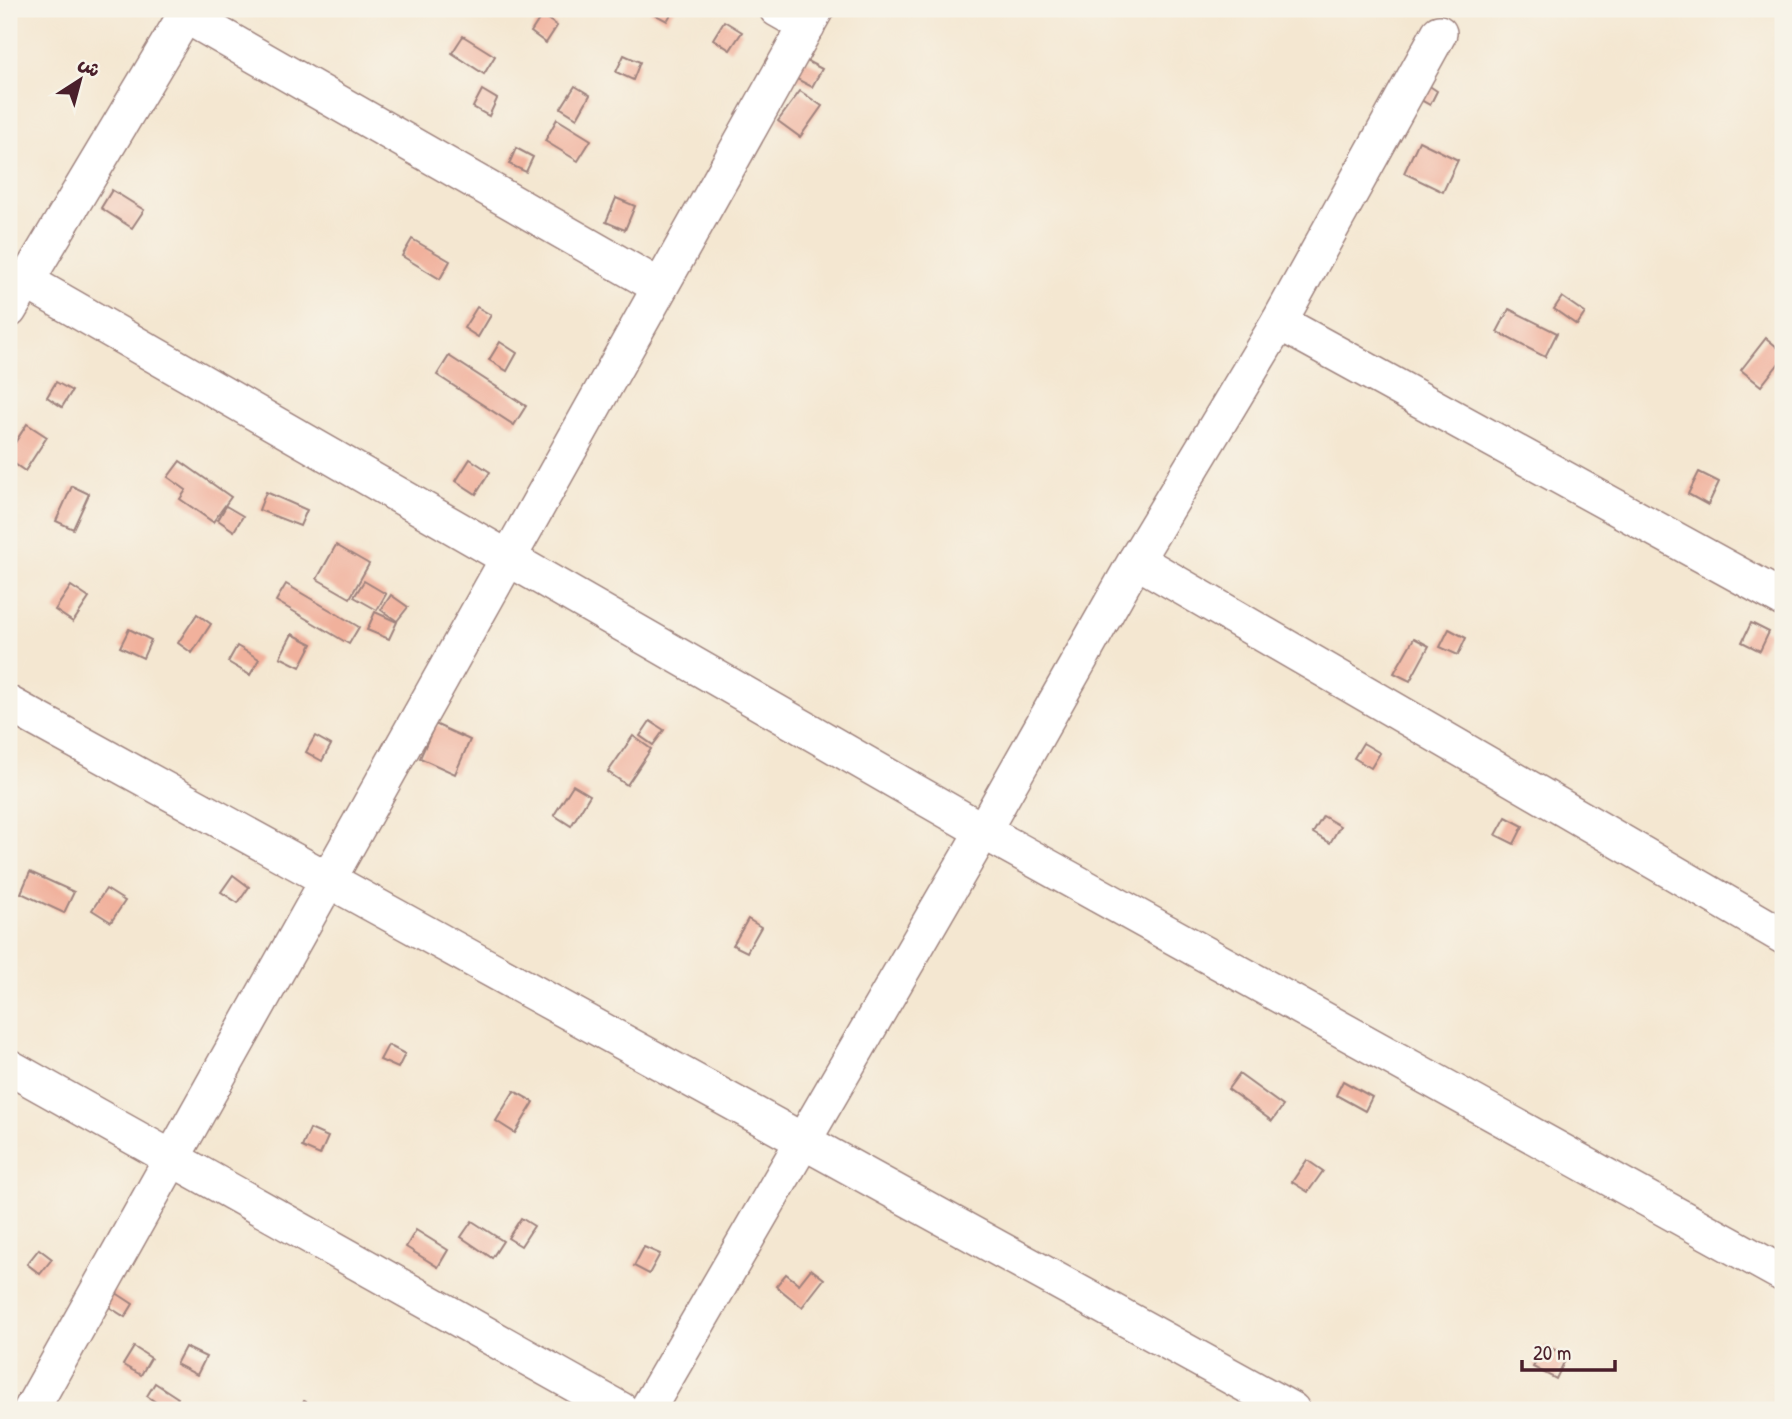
<svg xmlns="http://www.w3.org/2000/svg" width="1792" height="1419" viewBox="0 0 1792 1419" font-family="'Patrick Hand','Playpen Sans Arabic',sans-serif">
  <style>
    .building { fill: #f1b19c }
    .lines { fill: none; stroke-linecap: round; stroke-linejoin: round }
    .street-casing { stroke: #9f837e; stroke-width: 38 }
    .street { stroke: #fff; stroke-width: 35 }
  </style>
  <rect width="100%" height="100%" fill="#f7f3e8"/>
  <filter id="ink" filterUnits="userSpaceOnUse"><feTurbulence type="fractalNoise" baseFrequency=".0143" numOctaves="2"/><feDisplacementMap in="SourceGraphic" scale="14" xChannelSelector="R" yChannelSelector="G"/><feConvolveMatrix kernelMatrix="1 2 1 2 8 2 1 2 1" color-interpolation-filters="sRGB"/></filter>
  <filter id="wash" filterUnits="userSpaceOnUse"><feTurbulence type="fractalNoise" baseFrequency=".00686" numOctaves="4" result="noise"/><feDisplacementMap in="SourceGraphic" scale="28" xChannelSelector="R" yChannelSelector="G"/><feGaussianBlur stdDeviation="1.57" result="paint"/><feColorMatrix in="noise" values="0 0 0 0 0 0 0 0 0 0 0 0 0 0 0 0 0 1.4 0 .05"/><feComposite in="paint" operator="in"/></filter>
  <g filter="url(#wash)">
    <rect width="100%" height="100%" fill="#f4e7d1"/>
    <g id="blocks">
      <g class="building">
        <polygon points="652,9 674,9 667,21 650,12"/>
        <polygon points="542,15 557,26 546,43 531,32"/>
        <polygon points="724,21 742,32 730,50 713,39"/>
        <polygon points="463,36 495,56 484,74 452,53"/>
        <polygon points="624,55 640,62 633,80 616,72"/>
        <polygon points="805,60 822,69 812,87 795,78"/>
        <polygon points="1422,81 1437,91 1430,105 1414,96"/>
        <polygon points="575,86 590,95 577,118 561,108"/>
        <polygon points="482,90 497,99 489,116 473,107"/>
        <polygon points="800,91 822,106 800,137 778,121"/>
        <polygon points="557,119 591,140 578,161 545,141"/>
        <polygon points="1419,141 1458,160 1443,192 1404,173"/>
        <polygon points="516,148 533,157 526,172 509,164"/>
        <polygon points="112,190 144,210 132,228 101,208"/>
        <polygon points="616,198 635,206 625,230 606,222"/>
        <polygon points="412,239 450,261 440,279 402,256"/>
        <polygon points="1562,297 1585,313 1577,325 1554,309"/>
        <polygon points="477,307 491,315 478,337 464,328"/>
        <polygon points="1509,309 1557,333 1545,357 1497,332"/>
        <polygon points="1766,338 1783,352 1783,358 1761,386 1741,370"/>
        <polygon points="500,342 517,353 507,371 489,360"/>
        <polygon points="449,356 526,406 514,425 437,375"/>
        <polygon points="56,382 72,391 62,407 47,397"/>
        <polygon points="27,424 47,437 25,471 9,460 9,452"/>
        <polygon points="470,459 490,472 476,494 456,481"/>
        <polygon points="180,461 231,497 213,522 180,499 186,490 168,477"/>
        <polygon points="1699,472 1719,482 1708,505 1688,494"/>
        <polygon points="72,486 89,494 73,529 56,521"/>
        <polygon points="266,492 307,510 300,526 259,510"/>
        <polygon points="226,506 243,516 234,531 218,520"/>
        <polygon points="336,545 369,564 350,598 317,579"/>
        <polygon points="364,581 386,594 377,610 354,597"/>
        <polygon points="286,584 359,627 349,644 276,601"/>
        <polygon points="71,586 89,598 73,622 55,610"/>
        <polygon points="391,595 408,607 397,621 381,610"/>
        <polygon points="375,612 397,622 389,639 367,630"/>
        <polygon points="197,614 211,624 192,653 178,643"/>
        <polygon points="1751,623 1769,632 1760,651 1742,642"/>
        <polygon points="129,629 151,640 143,658 120,647"/>
        <polygon points="1449,629 1466,638 1458,655 1440,647"/>
        <polygon points="292,634 312,644 300,667 280,657"/>
        <polygon points="1414,638 1429,646 1410,681 1394,673"/>
        <polygon points="237,646 259,659 250,675 228,662"/>
        <polygon points="650,721 664,730 653,745 640,736"/>
        <polygon points="435,724 470,740 455,774 420,758"/>
        <polygon points="315,736 331,745 322,761 306,752"/>
        <polygon points="633,736 651,749 627,785 608,772"/>
        <polygon points="1363,743 1380,753 1371,768 1354,758"/>
        <polygon points="573,785 590,795 571,826 554,815"/>
        <polygon points="1323,816 1340,826 1330,843 1313,833"/>
        <polygon points="1506,817 1523,826 1514,844 1496,835"/>
        <polygon points="30,872 74,892 64,913 21,893"/>
        <polygon points="233,875 249,887 238,903 221,892"/>
        <polygon points="106,889 125,901 111,922 92,910"/>
        <polygon points="748,919 761,927 747,952 733,945"/>
        <polygon points="388,1045 405,1054 398,1068 380,1060"/>
        <polygon points="1239,1074 1283,1106 1272,1121 1228,1089"/>
        <polygon points="1343,1081 1372,1097 1365,1111 1336,1095"/>
        <polygon points="514,1091 534,1102 515,1133 496,1121"/>
        <polygon points="310,1129 328,1137 320,1155 302,1147"/>
        <polygon points="1307,1160 1323,1171 1308,1192 1292,1182"/>
        <polygon points="521,1218 534,1226 521,1246 508,1238"/>
        <polygon points="472,1221 503,1241 492,1258 461,1237"/>
        <polygon points="416,1230 448,1250 438,1267 406,1247"/>
        <polygon points="644,1247 660,1254 649,1274 634,1266"/>
        <polygon points="39,1249 52,1259 40,1274 27,1264"/>
        <polygon points="811,1269 824,1279 802,1307 776,1286 786,1274 799,1284"/>
        <polygon points="104,1285 133,1304 125,1317 95,1298"/>
        <polygon points="1545,1345 1567,1356 1556,1379 1533,1367"/>
        <polygon points="134,1347 151,1358 141,1375 123,1365"/>
        <polygon points="185,1347 206,1357 197,1375 176,1364"/>
        <polygon points="155,1383 178,1398 171,1410 167,1410 147,1396"/>
        <polygon points="304,1401 323,1410 299,1410"/>
      </g>
    </g>
  </g>
  <g filter="url(#ink)">
    <use href="#blocks" fill-opacity="0" stroke="#9f837e" stroke-width="2"/>
    <g class="lines">
      <g class="street-casing">
        <g id="street">
          <polyline points="777,9 807,26"/>
          <polyline points="185,15 660,287"/>
          <polyline points="26,281 983,831 1783,1274"/>
          <polyline points="9,310 189,9"/>
          <polyline points="1279,322 1783,599"/>
          <polyline points="1136,560 1783,936"/>
          <polyline points="9,704 1292,1410"/>
          <polyline points="9,1067 621,1410"/>
          <polyline points="31,1410 816,9"/>
          <polyline points="647,1410 983,831 1136,560 1279,322 1439,33"/>
        </g>
      </g>
      <use href="#street" class="street"/>
    </g>
  </g>
  <rect width="1792" height="1419" fill="none" stroke="#f7f3e8" stroke-width="35"/>
  <g transform="translate(80 80) rotate(36)" stroke="#f7f3e8" stroke-width="5" paint-order="stroke">
  <path d="M0-5L12 26L0 18L-12 26Z" fill="#4a1f2b"/>
  <text y="-10" font-size="19" font-weight="bold" text-anchor="middle" fill="#4a1f2b">ش</text>
  </g>
  <path d="M1522 1360v10h93v-10" fill="none" stroke="#4a1f2b" stroke-width="3.5"/>
  <text x="1533" y="1360" font-size="21" fill="#4a1f2b" stroke="#f7f3e8" stroke-width="5" paint-order="stroke">20 m</text>
</svg>
